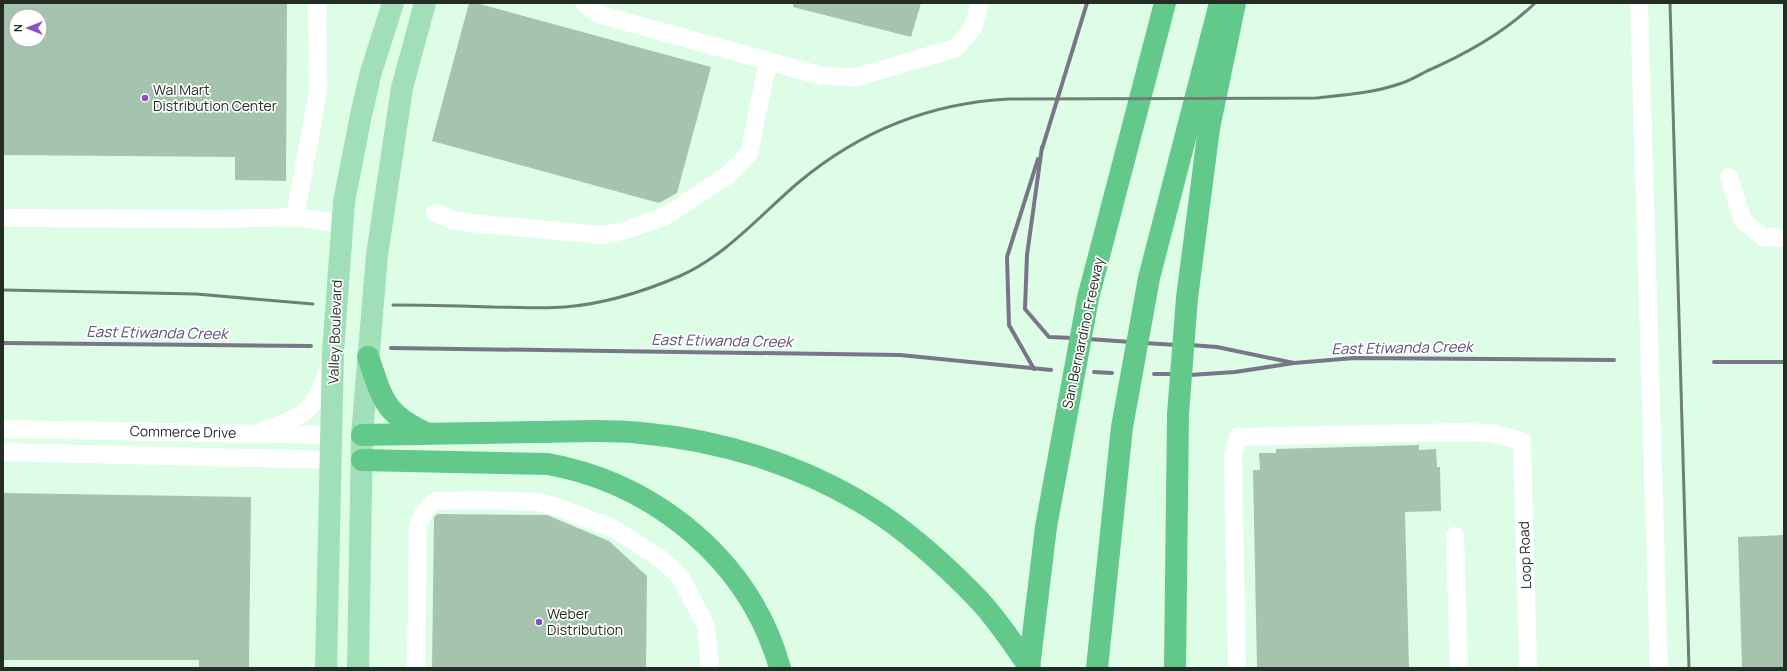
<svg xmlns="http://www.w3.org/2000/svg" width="1787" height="671" viewBox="0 0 1787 671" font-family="Manrope,sans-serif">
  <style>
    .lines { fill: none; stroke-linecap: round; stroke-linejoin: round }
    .stream { stroke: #7a7689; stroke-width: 4 }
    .building { fill: #a4c4ad; fill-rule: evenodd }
    .minor { stroke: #fff; stroke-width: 18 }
    .major { stroke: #a1dfb9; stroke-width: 22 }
    .highway { stroke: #63c98b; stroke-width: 22 }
    .rail { stroke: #6d8073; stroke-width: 3 }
    .poi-dot { fill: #8651c8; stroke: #fff; stroke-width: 1.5 }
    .labels { text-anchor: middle; stroke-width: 3.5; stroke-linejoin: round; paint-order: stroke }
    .poi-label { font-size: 14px; fill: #212d25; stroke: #fff; text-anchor: start }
    .street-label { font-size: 14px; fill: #212d25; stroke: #fff }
    .water-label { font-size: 15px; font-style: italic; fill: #5f4d7b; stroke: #fff }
  </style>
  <rect width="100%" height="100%" fill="#defde7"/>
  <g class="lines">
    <g class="stream">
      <polyline points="1042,147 1027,255 1025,309 1049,337 1073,338"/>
      <polyline points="1042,149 1087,3"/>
      <polyline points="1088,339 1131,342"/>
      <polyline points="3,343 311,346"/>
      <polyline points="1144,343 1177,345"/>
      <polyline points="1190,345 1217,347 1294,363"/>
      <polyline points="391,348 900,355 1051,370"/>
      <polyline points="1714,362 1784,362"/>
      <polyline points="1034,369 1009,325 1007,257 1038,159"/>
      <polyline points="1094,372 1112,373"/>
      <polyline points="1154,374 1170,374"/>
      <polyline points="1190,375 1235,372 1294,363 1354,358 1614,360"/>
    </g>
  </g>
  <g class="building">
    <path d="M3 3H287L286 181 235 180V157L3 155ZM16 16H40V40H16Z"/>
    <polygon points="469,3 476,3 711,67 677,193 659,203 432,141"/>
    <polygon points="793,3 921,3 911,37 793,7"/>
    <polygon points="1419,445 1419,450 1436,449 1437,467 1440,467 1441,511 1405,512 1409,668 1257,668 1253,470 1260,470 1259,453 1276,453 1276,449"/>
    <polygon points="3,493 251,497 249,668 199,668 199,660 3,660"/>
    <polygon points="437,514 547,515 609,541 647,576 646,668 432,668 434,517"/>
    <polygon points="1784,535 1784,668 1742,668 1738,537"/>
  </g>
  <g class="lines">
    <g class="minor">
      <polyline points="584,3 598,14 822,76 857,77 956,48 973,28 980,3"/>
      <polyline points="1639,3 1659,668"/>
      <polyline points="1729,177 1743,221 1763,237 1784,238"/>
      <polyline points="435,213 453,220 471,223 602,235 626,230 665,216 727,176 749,154 768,61"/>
      <polyline points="295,217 318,92 317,3"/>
      <polyline points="3,218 223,219 295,217 342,224"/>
      <polyline points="3,429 331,435"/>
      <path d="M265 430C308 414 314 412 329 367"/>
      <polyline points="3,452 331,460"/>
      <polyline points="1455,536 1459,668"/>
      <polyline points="416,668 418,526 424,512 435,501 480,500 539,502 563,509 614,529 660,558 681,578 706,626 710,668"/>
      <polyline points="1237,668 1233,456 1238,437 1460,432 1491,433 1522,441 1528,668"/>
    </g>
    <g class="major">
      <polyline points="326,668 333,353 344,202 361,115 371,72 393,3"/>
      <polyline points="358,668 362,435 377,255 402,88 425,3"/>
    </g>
    <g class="highway">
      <path d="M368 357C383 399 383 413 426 433"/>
      <path d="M362 435C419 434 475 433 532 432 568 432 605 429 641 433 721 440 801 465 869 507 909 532 945 565 978 599 998 620 1014 645 1030 668"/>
      <path d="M362 460 548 464C656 484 750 561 780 668"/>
      <polyline points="1029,668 1046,527 1088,298 1165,3"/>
      <polyline points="1097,668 1122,427 1149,278 1220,3"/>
      <polyline points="1175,668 1178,414 1187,298 1209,128 1235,3"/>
    </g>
    <g class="rail">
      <polyline points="1670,3 1689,668"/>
      <polyline points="3,290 196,294 313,304"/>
      <path d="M393 305C427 305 460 306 494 307 518 307 542 309 565 307 603 304 645 291 680 276 727 255 760 215 799 182 859 132 930 103 1009 99L1315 98C1344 95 1375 93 1402 83 1411 80 1419 75 1427 71 1466 54 1504 33 1535 3"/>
    </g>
  </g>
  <g class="poi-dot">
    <circle cx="145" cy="98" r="4"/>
    <circle cx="539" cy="622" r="4"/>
  </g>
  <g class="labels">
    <g class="poi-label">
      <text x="153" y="95">Wal Mart<tspan x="153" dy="16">Distribution Center</tspan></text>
      <text x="547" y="619">Weber<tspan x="547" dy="16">Distribution</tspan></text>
    </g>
    <g class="street-label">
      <text transform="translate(335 332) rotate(-88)" y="5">Valley Boulevard</text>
      <text transform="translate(1083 333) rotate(-78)" y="5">San Bernardino Freeway</text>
      <text transform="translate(183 432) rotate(1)" y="5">Commerce Drive</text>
      <text transform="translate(1525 555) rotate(-92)" y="5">Loop Road</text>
    </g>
    <g class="water-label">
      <text transform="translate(157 333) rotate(1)" y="5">East Etiwanda Creek</text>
      <text transform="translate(722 341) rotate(1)" y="5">East Etiwanda Creek</text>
      <text transform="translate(1402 348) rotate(-1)" y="5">East Etiwanda Creek</text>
    </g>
  </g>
  <rect width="1787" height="671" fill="none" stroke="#212d25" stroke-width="8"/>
  <g transform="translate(28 28) rotate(270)"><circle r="19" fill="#ffffff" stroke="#a6aba8"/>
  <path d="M0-3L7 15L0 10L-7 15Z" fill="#8651c8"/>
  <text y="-6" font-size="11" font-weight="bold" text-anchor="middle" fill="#212d25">N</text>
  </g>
</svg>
